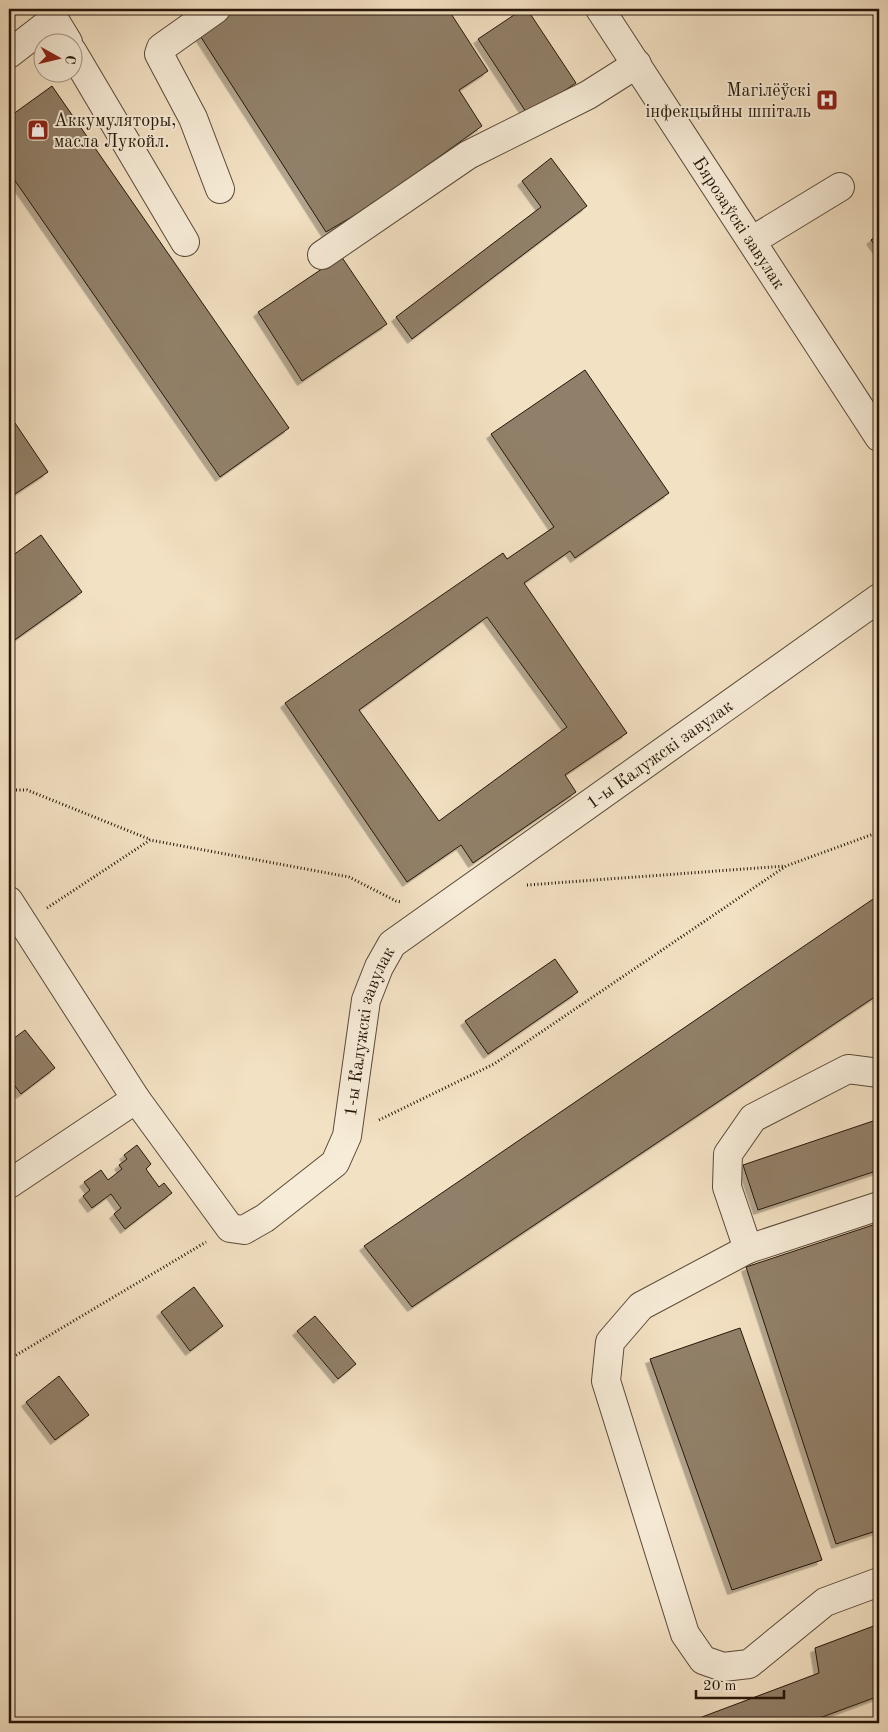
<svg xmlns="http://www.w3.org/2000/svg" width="888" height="1732" viewBox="0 0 888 1732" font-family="'Old Standard TT',serif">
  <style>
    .building { fill: #918069; stroke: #261608; fill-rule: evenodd; filter: url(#shadow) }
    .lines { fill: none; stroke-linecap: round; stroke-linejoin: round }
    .minor-casing { stroke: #594937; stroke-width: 30 }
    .path { stroke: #261608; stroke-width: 3; stroke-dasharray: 1 2.5; stroke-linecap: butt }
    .minor { stroke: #f7ecd8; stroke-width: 28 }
    .labels { text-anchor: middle; stroke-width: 4; stroke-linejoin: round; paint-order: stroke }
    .poi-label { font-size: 18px; fill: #261608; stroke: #f7ecd8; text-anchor: end }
    .street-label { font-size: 18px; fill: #261608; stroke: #f7ecd8 }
  </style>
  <defs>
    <filter id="shadow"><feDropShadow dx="-4.5" dy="4.5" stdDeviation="0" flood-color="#0004"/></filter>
  </defs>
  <rect width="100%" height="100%" fill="#f3e1c3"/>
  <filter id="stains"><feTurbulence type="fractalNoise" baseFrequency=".004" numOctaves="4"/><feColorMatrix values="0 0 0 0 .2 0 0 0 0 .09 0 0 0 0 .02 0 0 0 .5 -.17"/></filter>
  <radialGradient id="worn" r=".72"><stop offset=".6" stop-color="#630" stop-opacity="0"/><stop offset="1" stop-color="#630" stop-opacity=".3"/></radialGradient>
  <g class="building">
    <polygon points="233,9 448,9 488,71 459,90 482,126 372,205 326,232 197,31"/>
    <polygon points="523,9 527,9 576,83 528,115 478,39"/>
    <polygon points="52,86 289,428 220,477 9,172 9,117"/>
    <polygon points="551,158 587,206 412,339 396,317 541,207 522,181"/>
    <polygon points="879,233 879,251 871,240"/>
    <polygon points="341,256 387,324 302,381 258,312"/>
    <path d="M585 370 669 493 575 558 570 551 524 583 627 733 565 775 576 792 473 863 461 845 407 882 285 703 503 553 507 559 554 527 491 434ZM487 617 567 727 439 821 359 710Z"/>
    <polygon points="15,423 48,472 9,498 9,427"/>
    <polygon points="41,535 82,592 9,644 9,558"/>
    <polygon points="879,895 879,994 412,1307 364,1246"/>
    <polygon points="555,959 578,992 488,1054 465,1021"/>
    <polygon points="25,1030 55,1068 21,1094 9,1078 9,1042"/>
    <polygon points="879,1119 879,1170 758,1210 743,1165"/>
    <polygon points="137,1145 151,1164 146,1169 159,1187 164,1183 172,1193 125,1229 114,1214 121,1208 111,1194 92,1208 83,1196 90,1190 84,1182 101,1170 108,1180 122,1169 119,1165 127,1159 124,1155"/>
    <polygon points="879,1223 879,1530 836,1544 746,1267"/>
    <polygon points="194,1287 223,1326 190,1351 161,1312"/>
    <polygon points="315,1316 356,1364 338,1379 297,1331"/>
    <polygon points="740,1328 822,1560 732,1590 650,1359"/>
    <polygon points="59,1376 89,1415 55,1440 26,1402"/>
    <polygon points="879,1624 879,1696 806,1723 686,1723 819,1673 815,1648"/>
  </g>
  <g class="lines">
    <g class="minor-casing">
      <g id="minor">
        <polyline points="216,9 161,48 159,54 193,118 220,189"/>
        <path id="s1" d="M600 9 879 437"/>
        <polyline points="72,51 185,242"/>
        <polyline points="9,54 54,19 68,42"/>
        <polyline points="753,240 840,187"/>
        <polyline points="322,255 468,155 588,95 637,64"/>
        <path id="s2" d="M9 901 136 1099 230 1228 244 1230 265 1218 335 1163 347 1136 366 1000 379 967 392 944 879 598"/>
        <polyline points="9,1184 136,1099"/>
        <polyline points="879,1206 748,1249 641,1306 610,1342 606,1381 685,1634 703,1660 723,1667 749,1664 825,1602 879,1582"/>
        <polyline points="748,1249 727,1187 728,1154 753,1118 848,1069 879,1073"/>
      </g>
    </g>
    <g class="path">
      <polyline points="9,790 27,790 149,839"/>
      <polyline points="527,885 785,866"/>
      <polyline points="47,908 150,840 349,877 396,901 401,902"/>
      <polyline points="379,1120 494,1064 786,866 879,832"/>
      <polyline points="9,1374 13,1357 206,1242"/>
      <polyline points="9,1719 13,1723"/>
    </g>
    <use href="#minor" class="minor"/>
  </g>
  <defs>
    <g id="hospital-square" transform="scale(1.125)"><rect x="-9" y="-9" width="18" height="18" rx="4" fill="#8f2418" stroke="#f7ecd8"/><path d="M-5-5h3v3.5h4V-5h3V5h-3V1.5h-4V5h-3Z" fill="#fff"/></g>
    <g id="shop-square" transform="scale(1.125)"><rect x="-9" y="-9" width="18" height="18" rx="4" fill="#8f2418" stroke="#f7ecd8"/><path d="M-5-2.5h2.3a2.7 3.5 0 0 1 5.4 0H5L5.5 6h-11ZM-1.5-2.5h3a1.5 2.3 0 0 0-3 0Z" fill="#fff"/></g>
  </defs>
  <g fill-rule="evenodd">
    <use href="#hospital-square" x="827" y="100"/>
    <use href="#shop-square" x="38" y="130"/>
  </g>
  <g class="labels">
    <g class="poi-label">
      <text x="811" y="96">Магілёўскі<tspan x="811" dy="21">інфекцыйны шпіталь</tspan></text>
      <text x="54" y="126" text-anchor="start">Аккумуляторы,<tspan x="54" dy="21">масла Лукойл.</tspan></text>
    </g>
    <g class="street-label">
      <text dy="6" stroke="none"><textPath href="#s1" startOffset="255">Бярозаўскі завулак</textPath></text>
      <text dy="6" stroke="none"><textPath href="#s2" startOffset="1079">1-ы Калужскі завулак</textPath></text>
      <text dy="6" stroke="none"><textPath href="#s2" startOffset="659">1-ы Калужскі завулак</textPath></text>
    </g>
  </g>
  <rect width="888" height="1732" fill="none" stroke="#f3e1c3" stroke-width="30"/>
  <rect x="10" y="10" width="868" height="1712" fill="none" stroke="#261608" stroke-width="2.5"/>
  <rect x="15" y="15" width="858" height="1702" fill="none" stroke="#261608"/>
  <g transform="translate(58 58) rotate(98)"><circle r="24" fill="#f7ecd8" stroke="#a39685"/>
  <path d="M0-4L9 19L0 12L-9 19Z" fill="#8f2418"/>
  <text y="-8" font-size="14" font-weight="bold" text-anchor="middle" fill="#261608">С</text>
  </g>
  <path d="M696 1690v8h88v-8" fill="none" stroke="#261608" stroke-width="2.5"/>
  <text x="703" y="1690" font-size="15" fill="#261608" stroke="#f7ecd8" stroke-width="4" paint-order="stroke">20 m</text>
  <rect width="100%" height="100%" filter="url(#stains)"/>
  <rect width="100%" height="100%" fill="url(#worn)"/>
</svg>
